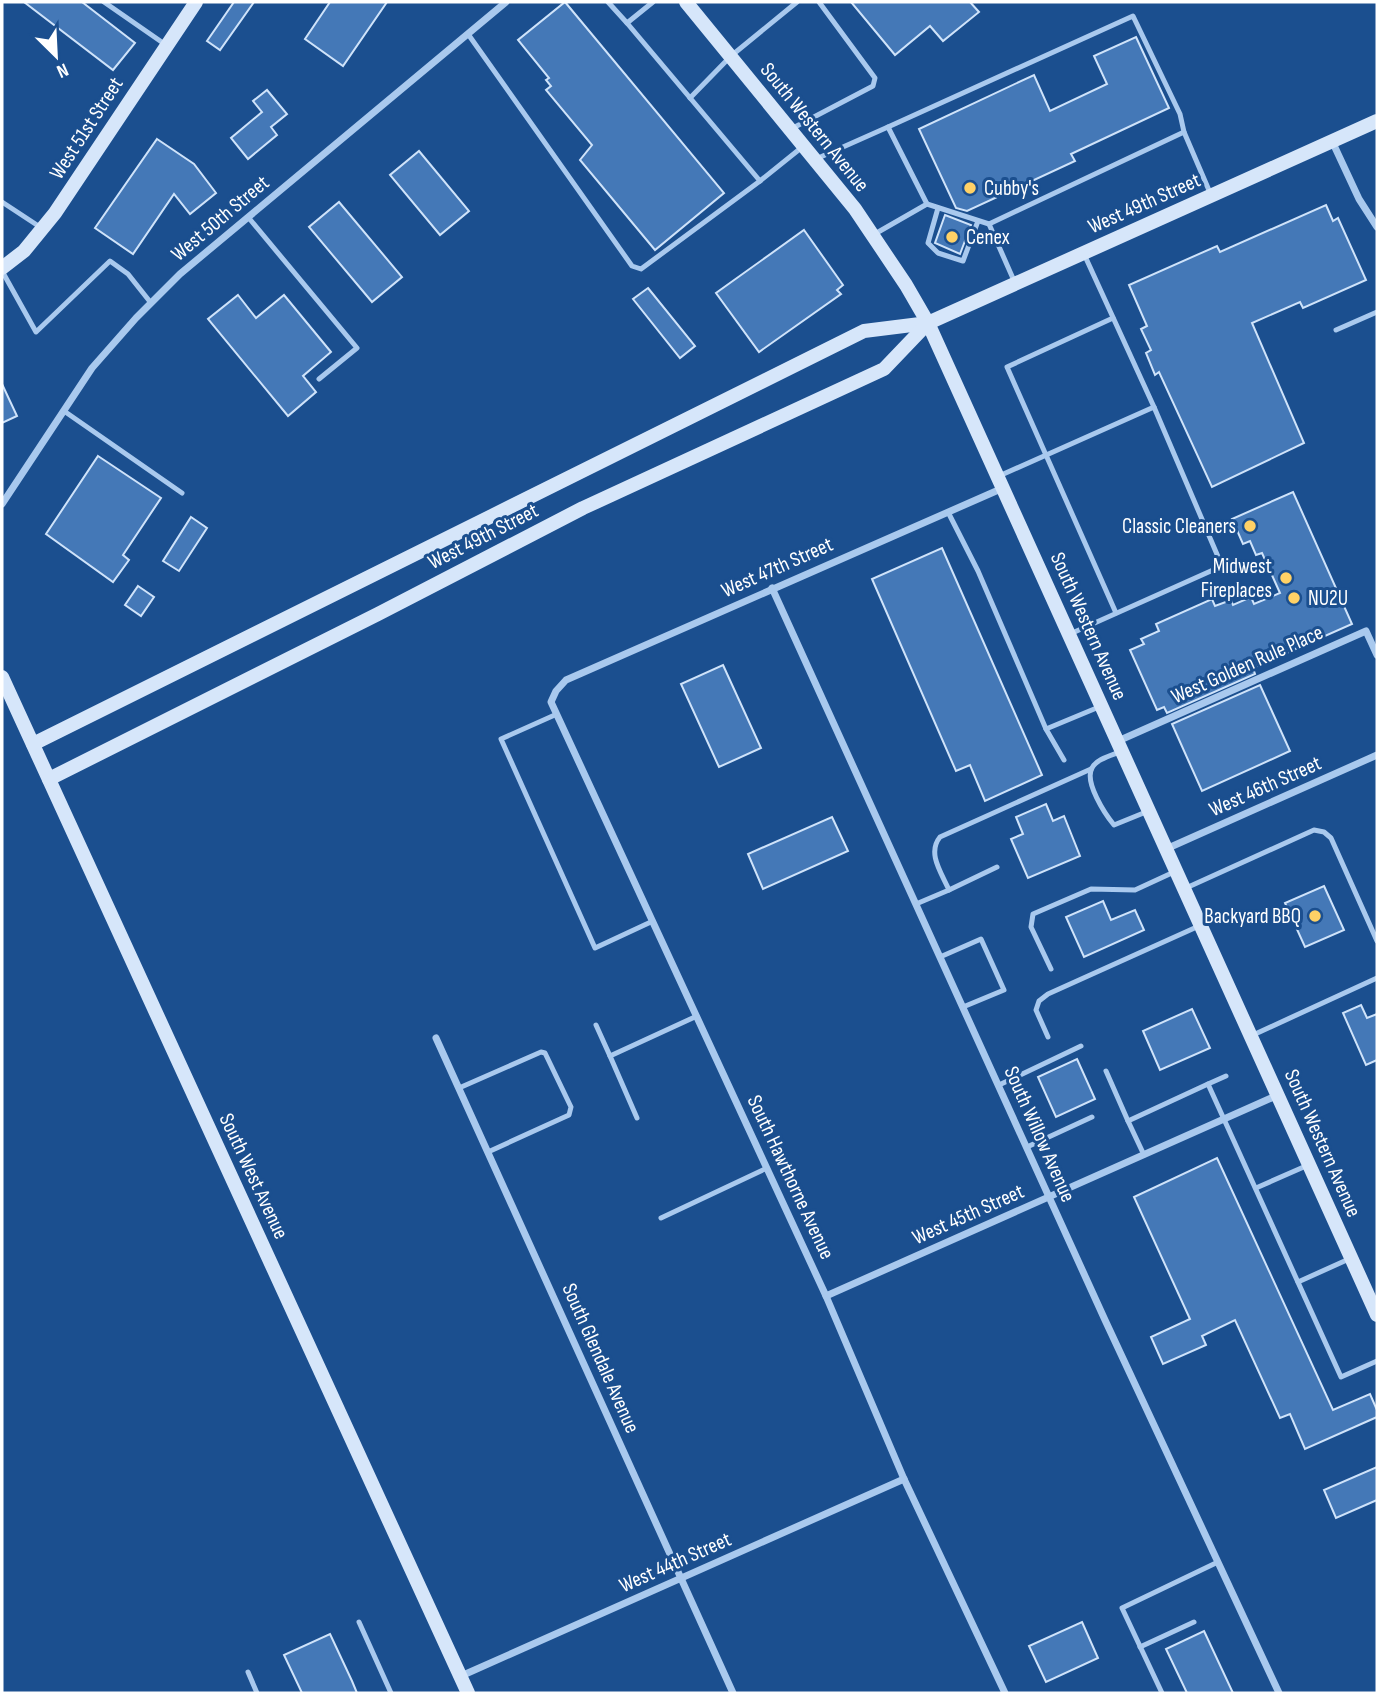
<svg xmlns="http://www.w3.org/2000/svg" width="1379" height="1695" viewBox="0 0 1379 1695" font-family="'Sofia Sans Condensed',sans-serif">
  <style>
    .building { fill: #4478b7; stroke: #cfe3fa; stroke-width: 2 }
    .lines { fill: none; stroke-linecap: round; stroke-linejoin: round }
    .lane { stroke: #a9c9ee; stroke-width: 5 }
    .street { stroke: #a9c9ee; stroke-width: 7 }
    .secondary { stroke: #d6e6fa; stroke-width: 14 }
    .poi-dot { fill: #ffd166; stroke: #1b4f8f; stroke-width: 2.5 }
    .labels { text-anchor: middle; stroke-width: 6; stroke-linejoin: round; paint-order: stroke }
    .street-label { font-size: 21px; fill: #fff; stroke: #1b4f8f }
    .poi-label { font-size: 21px; fill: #fff; stroke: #1b4f8f; text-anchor: start }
  </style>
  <rect width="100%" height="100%" fill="#1b4f8f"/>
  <g class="building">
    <polygon points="24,2 82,2 135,43 113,70"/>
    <polygon points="234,2 254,2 220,50 207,41"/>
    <polygon points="330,2 387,2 343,66 305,39"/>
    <polygon points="565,2 724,193 655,250 580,160 592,145 546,90 551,86 546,80 549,78 518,40"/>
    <polygon points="851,2 970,2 979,12 943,41 930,26 895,55"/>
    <polygon points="1136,37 1169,108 1071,154 1075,161 967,211 956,208 919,129 1034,75 1050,111 1107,84 1094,56"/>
    <polygon points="267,90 287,114 271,127 277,135 248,159 231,138 262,112 253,101"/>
    <polygon points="157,139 194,164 216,193 190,214 174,194 133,254 95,228"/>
    <polygon points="419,151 469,211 440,235 390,175"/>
    <polygon points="339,202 402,277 372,302 309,227"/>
    <polygon points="1326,205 1333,221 1338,218 1366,280 1303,308 1300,302 1252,323 1304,443 1212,487 1159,372 1155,375 1146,353 1151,350 1141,329 1147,326 1129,285 1217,246 1220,252"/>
    <polygon points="945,215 971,225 960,254 935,243"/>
    <polygon points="804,230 843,285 837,290 841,294 759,352 716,293"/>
    <polygon points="648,288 695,346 680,358 633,299"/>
    <polygon points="238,295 256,318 284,295 331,352 303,376 316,392 288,416 208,319"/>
    <polygon points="2,384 17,416 2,423"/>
    <polygon points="98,456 161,498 123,555 129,560 113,582 46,534"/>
    <polygon points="1293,492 1352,624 1253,668 1255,674 1167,713 1164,707 1157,710 1130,650 1144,644 1141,639 1159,631 1156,624 1212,599 1215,606 1231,600 1233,605 1251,597 1254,604 1280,593 1262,553 1256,555 1250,541 1243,544 1232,519"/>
    <polygon points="191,517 207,528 179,571 163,561"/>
    <polygon points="942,548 1042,775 985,801 970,765 956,771 872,579"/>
    <polygon points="138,586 154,597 141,616 125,605"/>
    <polygon points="723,665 761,748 719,767 681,684"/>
    <polygon points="1260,685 1290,751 1202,791 1172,724"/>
    <polygon points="1046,804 1053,821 1064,816 1080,856 1028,878 1011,839 1023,834 1016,817"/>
    <polygon points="832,817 848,851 763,889 748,854"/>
    <polygon points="1324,886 1344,930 1305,947 1285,903"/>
    <polygon points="1103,901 1111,920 1135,910 1144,930 1084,957 1066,917"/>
    <polygon points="1361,1005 1367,1018 1377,1014 1377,1060 1366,1065 1343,1013"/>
    <polygon points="1192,1009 1210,1048 1160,1070 1143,1031"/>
    <polygon points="1077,1059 1095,1099 1056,1117 1038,1077"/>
    <polygon points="1217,1158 1333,1410 1370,1394 1377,1410 1377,1417 1305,1449 1290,1414 1280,1418 1235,1320 1202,1336 1206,1345 1163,1364 1151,1337 1190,1319 1134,1197"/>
    <polygon points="1377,1467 1377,1500 1336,1518 1324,1490"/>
    <polygon points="1082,1622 1098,1658 1046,1682 1029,1646"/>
    <polygon points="1204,1631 1233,1693 1187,1693 1166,1649"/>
    <polygon points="330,1634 352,1681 357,1693 302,1693 284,1655"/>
  </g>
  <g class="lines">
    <g class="lane">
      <polyline points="104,2 166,45"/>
      <polyline points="608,2 627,23 653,2"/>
      <polyline points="627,23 760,181 801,148"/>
      <polyline points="468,34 632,266 641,269 760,181"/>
      <polyline points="690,98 731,56 797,2"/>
      <polyline points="888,127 1133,16 1180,114 1184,132"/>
      <polyline points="791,129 873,86 875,78 819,2"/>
      <polyline points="816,159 888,127 927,204 873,235"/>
      <polyline points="2,202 40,227"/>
      <polyline points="927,204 989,224 1015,283"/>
      <polyline points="938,208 928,243 938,253 963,261 978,221"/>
      <polyline points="248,217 357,348 319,379"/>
      <polyline points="989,224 1184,132 1211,195"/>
      <polyline points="1084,254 1154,407"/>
      <polyline points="2,271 36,332 110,261 128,274 151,303"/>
      <polyline points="1113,318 1007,367 1116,613"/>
      <polyline points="1336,330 1377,312"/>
      <polyline points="64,411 182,493"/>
      <polyline points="999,476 1154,407 1222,566 1070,634"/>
      <polyline points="948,512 978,571 1046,729"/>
      <polyline points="557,714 501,739 595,948 653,921"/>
      <path d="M1122 751C1113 755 1096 759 1092 768 1084 782 1105 814 1114 825L1146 812"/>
      <polyline points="1064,760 1046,729 1099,707"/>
      <polyline points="1186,888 1314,830 1324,832 1331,838 1377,941"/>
      <polyline points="949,890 997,867"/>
      <path d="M916 904 949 890C941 872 927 853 940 837L1091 769"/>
      <polyline points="940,957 981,939 1004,990 963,1007"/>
      <polyline points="1051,969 1031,927 1033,914 1091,889 1135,890 1174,872"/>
      <polyline points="596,1025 610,1056"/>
      <polyline points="1253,1035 1377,978"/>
      <polyline points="1048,1037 1036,1010 1039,1001 1048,994 1199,926"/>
      <polyline points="1106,1071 1128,1121 1208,1084"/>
      <polyline points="1226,1076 1208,1084 1341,1377 1377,1361"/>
      <polyline points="999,1085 1081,1046"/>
      <polyline points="459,1088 541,1052 545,1053 571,1107 569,1115 488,1152"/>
      <polyline points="637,1118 610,1056 697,1016"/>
      <polyline points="1128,1121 1144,1155"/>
      <polyline points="1027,1147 1092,1117"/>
      <polyline points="1256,1188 1306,1166"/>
      <polyline points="661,1218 767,1168"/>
      <polyline points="1298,1282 1349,1259"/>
      <polyline points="359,1622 391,1693"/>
      <polyline points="1140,1647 1194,1622"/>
      <polyline points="248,1672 257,1693"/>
      <polyline points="1162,1693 1122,1608 1218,1562"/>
    </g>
    <g class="street">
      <polyline points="1332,141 1359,199 1377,227"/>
      <polyline points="1003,488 566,680 556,691 551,702 826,1296 904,1479 1005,1693"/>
      <polyline points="2,504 92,368 136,318 180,274 506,2"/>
      <polyline points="772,588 1105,1320 1279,1693"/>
      <polyline points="1118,741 1366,631 1377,655"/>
      <polyline points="1166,849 1377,755"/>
      <polyline points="436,1038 733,1693"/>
      <polyline points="826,1296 1278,1095"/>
      <polyline points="461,1676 904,1479"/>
    </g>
    <g class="secondary">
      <polyline points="686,2 855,209 906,285 928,323 1377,1315"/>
      <polyline points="2,268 24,251 55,213 196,2"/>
      <polyline points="2,677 468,1693"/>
      <polyline points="33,744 864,331 928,323 1377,121"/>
      <polyline points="49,779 378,614 583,508 884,369 928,323"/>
    </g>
  </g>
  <g class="poi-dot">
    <circle cx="970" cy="188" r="7"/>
    <circle cx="952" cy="237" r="7"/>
    <circle cx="1250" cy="526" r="7"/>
    <circle cx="1286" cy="578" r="7"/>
    <circle cx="1294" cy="598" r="7"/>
    <circle cx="1315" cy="916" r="7"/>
  </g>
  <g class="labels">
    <g class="street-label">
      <text transform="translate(815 127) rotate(51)" y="7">South Western Avenue</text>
      <text transform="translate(86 128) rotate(-57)" y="7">West 51st Street</text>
      <text transform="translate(1144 203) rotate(-24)" y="7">West 49th Street</text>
      <text transform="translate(220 218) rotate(-40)" y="7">West 50th Street</text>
      <text transform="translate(483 536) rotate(-27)" y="7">West 49th Street</text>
      <text transform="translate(777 567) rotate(-24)" y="7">West 47th Street</text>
      <text transform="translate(1089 626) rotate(66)" y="7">South Western Avenue</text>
      <text transform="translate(1247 664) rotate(-24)" y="7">West Golden Rule Place</text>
      <text transform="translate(1265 786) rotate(-24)" y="7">West 46th Street</text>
      <text transform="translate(1040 1134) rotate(66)" y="7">South Willow Avenue</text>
      <text transform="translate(1323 1143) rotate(66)" y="7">South Western Avenue</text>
      <text transform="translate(254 1176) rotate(65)" y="7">South West Avenue</text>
      <text transform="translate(791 1177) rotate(65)" y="7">South Hawthorne Avenue</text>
      <text transform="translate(968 1214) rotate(-24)" y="7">West 45th Street</text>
      <text transform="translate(601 1358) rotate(66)" y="7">South Glendale Avenue</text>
      <text transform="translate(675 1562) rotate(-24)" y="7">West 44th Street</text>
    </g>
    <g class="poi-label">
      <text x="984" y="195">Cubby's</text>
      <text x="966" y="244">Cenex</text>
      <text x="1236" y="533" text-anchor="end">Classic Cleaners</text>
      <text x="1272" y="573" text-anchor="end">Midwest<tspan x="1272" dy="24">Fireplaces</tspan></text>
      <text x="1308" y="605">NU2U</text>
      <text x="1301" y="923" text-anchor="end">Backyard BBQ</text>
    </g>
  </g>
  <rect width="1379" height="1695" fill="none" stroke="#ffffff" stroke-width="7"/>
  <g transform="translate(56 56) rotate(156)" stroke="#1b4f8f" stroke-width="5" paint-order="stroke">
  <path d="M0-5L12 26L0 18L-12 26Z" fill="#ffffff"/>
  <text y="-10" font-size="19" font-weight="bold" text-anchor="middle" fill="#ffffff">N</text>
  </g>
</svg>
